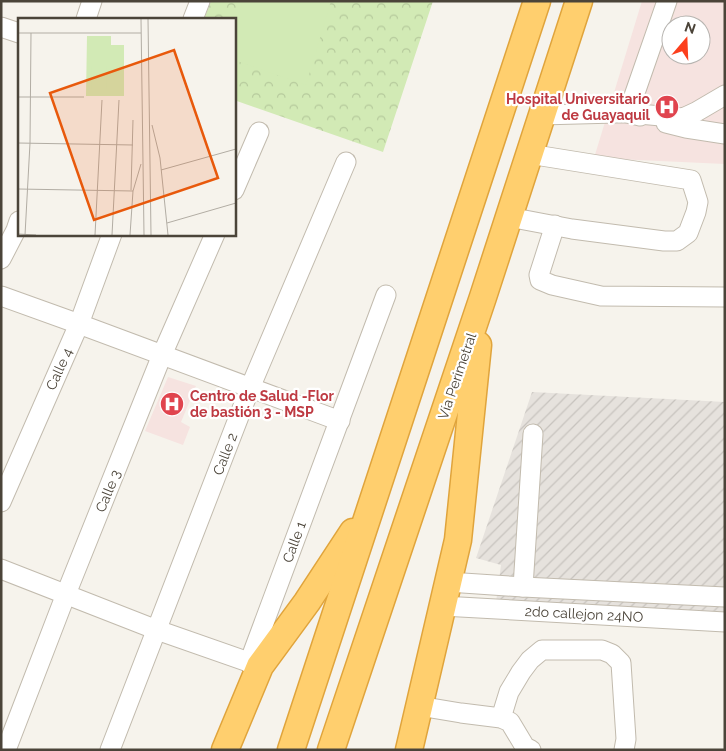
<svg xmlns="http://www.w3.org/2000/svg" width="726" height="751" viewBox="0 0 726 751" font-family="Raleway,sans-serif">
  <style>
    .industrial { fill: url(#industrial-furrows) }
    .medical { fill: #f6e3e0; fill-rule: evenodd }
    .park { fill: url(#park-crowns) }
    .pitch { fill: #d2eab5 }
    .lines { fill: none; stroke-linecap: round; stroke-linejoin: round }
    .minor-casing { stroke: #c2bbae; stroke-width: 21 }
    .highway-casing { stroke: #e0a43c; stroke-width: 29 }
    .minor { stroke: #fff; stroke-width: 19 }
    .highway { stroke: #ffcf6e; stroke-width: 26 }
    .labels { text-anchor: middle; stroke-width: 4.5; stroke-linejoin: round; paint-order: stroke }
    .health-label { font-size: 14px; font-weight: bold; fill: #be3a42; stroke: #fff; text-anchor: end }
    .street-label { font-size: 14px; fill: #4b4439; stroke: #fff }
    .inset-road { fill: none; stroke: #b2ada4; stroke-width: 1 }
    .view { fill: #e8590c; fill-opacity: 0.15; stroke: #e8590c; stroke-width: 2.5 }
    .inset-edge { fill: none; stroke: #4b4439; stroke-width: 2.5 }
  </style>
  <defs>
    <pattern id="industrial-furrows" width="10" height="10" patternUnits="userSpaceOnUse" patternTransform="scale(1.25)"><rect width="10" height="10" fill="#e6e2dd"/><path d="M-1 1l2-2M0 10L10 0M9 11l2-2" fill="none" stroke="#c7c3be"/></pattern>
    <pattern id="park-crowns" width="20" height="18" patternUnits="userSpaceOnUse" patternTransform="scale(1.25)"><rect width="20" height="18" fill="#d2eab5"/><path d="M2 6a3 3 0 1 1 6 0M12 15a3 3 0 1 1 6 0" fill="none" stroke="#b6ca9c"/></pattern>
  </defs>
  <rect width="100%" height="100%" fill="#f6f3ec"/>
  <polygon class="industrial" points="532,392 725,402 725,616 496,602 501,565 476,558"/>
  <g class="medical">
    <path d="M642 1H725V164L594 158ZM671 25H701V55H671Z"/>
    <polygon points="168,377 196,386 181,422 190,427 183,445 145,431"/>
  </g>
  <polygon class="park" points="211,1 433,1 383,152 234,100 234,19 204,19"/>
  <polygon class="pitch" points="243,1 331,1 306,85 234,60 234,30"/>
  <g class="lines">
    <g class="minor-casing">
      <g id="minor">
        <polyline points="667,1 628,113 683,118 696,112 725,95"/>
        <polyline points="86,19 92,1"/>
        <polyline points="193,19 200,1"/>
        <polyline points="1,27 19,33"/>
        <polyline points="541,115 616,113 628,113 640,116"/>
        <polyline points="666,123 686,128 725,134"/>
        <polyline points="234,190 259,132"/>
        <polyline points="509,217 572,229 664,241 677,241 688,233 696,212 698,202 691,180 529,154"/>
        <polyline points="555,225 539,275 540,280 552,285 601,296 725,297"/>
        <polyline points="1,259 16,230 19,221"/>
        <polyline points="1,296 79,324 340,421"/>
        <polyline points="1,502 79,324 112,234"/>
        <polyline points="1,569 157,630 260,666"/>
        <polyline points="448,582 523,587 725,597"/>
        <polyline points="523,587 533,434"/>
        <polyline points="442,606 725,622"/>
        <polyline points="249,663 386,295"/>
        <polyline points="419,706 461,713 501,718 510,722 525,747 531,750"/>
        <polyline points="501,718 509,692 521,672 530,660 542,650 602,650 612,654 621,663 626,739 624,750"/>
        <polyline points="6,750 66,594 162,355 215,234"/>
        <polyline points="110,750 250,388 346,162"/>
      </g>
    </g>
    <g class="highway-casing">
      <g id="highway">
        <polyline points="225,750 260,666 307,602 353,532"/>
        <polyline points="291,750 537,1"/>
        <polyline points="331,750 483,297 579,1"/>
        <polyline points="409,750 458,540 478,345"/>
      </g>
    </g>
    <use href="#minor" class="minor"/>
    <use href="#highway" class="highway"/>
  </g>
  <defs>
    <g id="hospital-disc" transform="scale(1.25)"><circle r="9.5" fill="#e0444e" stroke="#fff"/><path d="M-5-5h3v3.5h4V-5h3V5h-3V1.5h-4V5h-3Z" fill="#fff"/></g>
  </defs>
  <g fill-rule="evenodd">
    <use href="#hospital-disc" x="667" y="107"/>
    <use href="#hospital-disc" x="172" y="404"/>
  </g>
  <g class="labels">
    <g class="health-label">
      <text x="650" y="104">Hospital Universitario<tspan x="650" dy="16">de Guayaquil</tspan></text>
      <text x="190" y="401" text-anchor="start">Centro de Salud -Flor<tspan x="190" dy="16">de bastión 3 - MSP</tspan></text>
    </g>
    <g class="street-label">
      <text transform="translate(59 369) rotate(-66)" y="5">Calle 4</text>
      <text transform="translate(457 376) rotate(-71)" y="5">Vía Perimetral</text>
      <text transform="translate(225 454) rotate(-69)" y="5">Calle 2</text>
      <text transform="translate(108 491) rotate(-68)" y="5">Calle 3</text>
      <text transform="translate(294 542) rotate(-70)" y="5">Calle 1</text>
      <text transform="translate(584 614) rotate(3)" y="5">2do callejon 24NO</text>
    </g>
  </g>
  <g transform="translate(18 18)">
    <rect width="218" height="218" fill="#f6f3ec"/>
    <path d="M69 18H93V27H106V78H68Z" fill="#d2eab5"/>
    <path d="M75 34H92V44H75ZM73 48H88L89 71H74Z" fill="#d2eab5"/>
    <path class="inset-road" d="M123 1 126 217M130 1 133 217M0 15H123M0 79H66M134 107 142 140 150 217M0 125 115 127M143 152 218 131M0 171 115 173M113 172 115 102M149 205 218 185M0 216 18 217M7 217 12 125 13 15M77 217 84 82M94 217 101 82M112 217 115 173 123 146"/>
    <path class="view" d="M156 32 200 160 76 202 32 75Z"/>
    <rect width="218" height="218" class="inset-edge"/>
  </g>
  <rect width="726" height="751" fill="none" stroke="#4b4439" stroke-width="5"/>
  <g transform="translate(686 40) rotate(19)"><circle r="24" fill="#ffffff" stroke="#b7b4b0"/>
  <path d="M0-4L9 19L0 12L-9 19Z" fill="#fc3f1d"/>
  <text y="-8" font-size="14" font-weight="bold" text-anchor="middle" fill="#4b4439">N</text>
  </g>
</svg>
